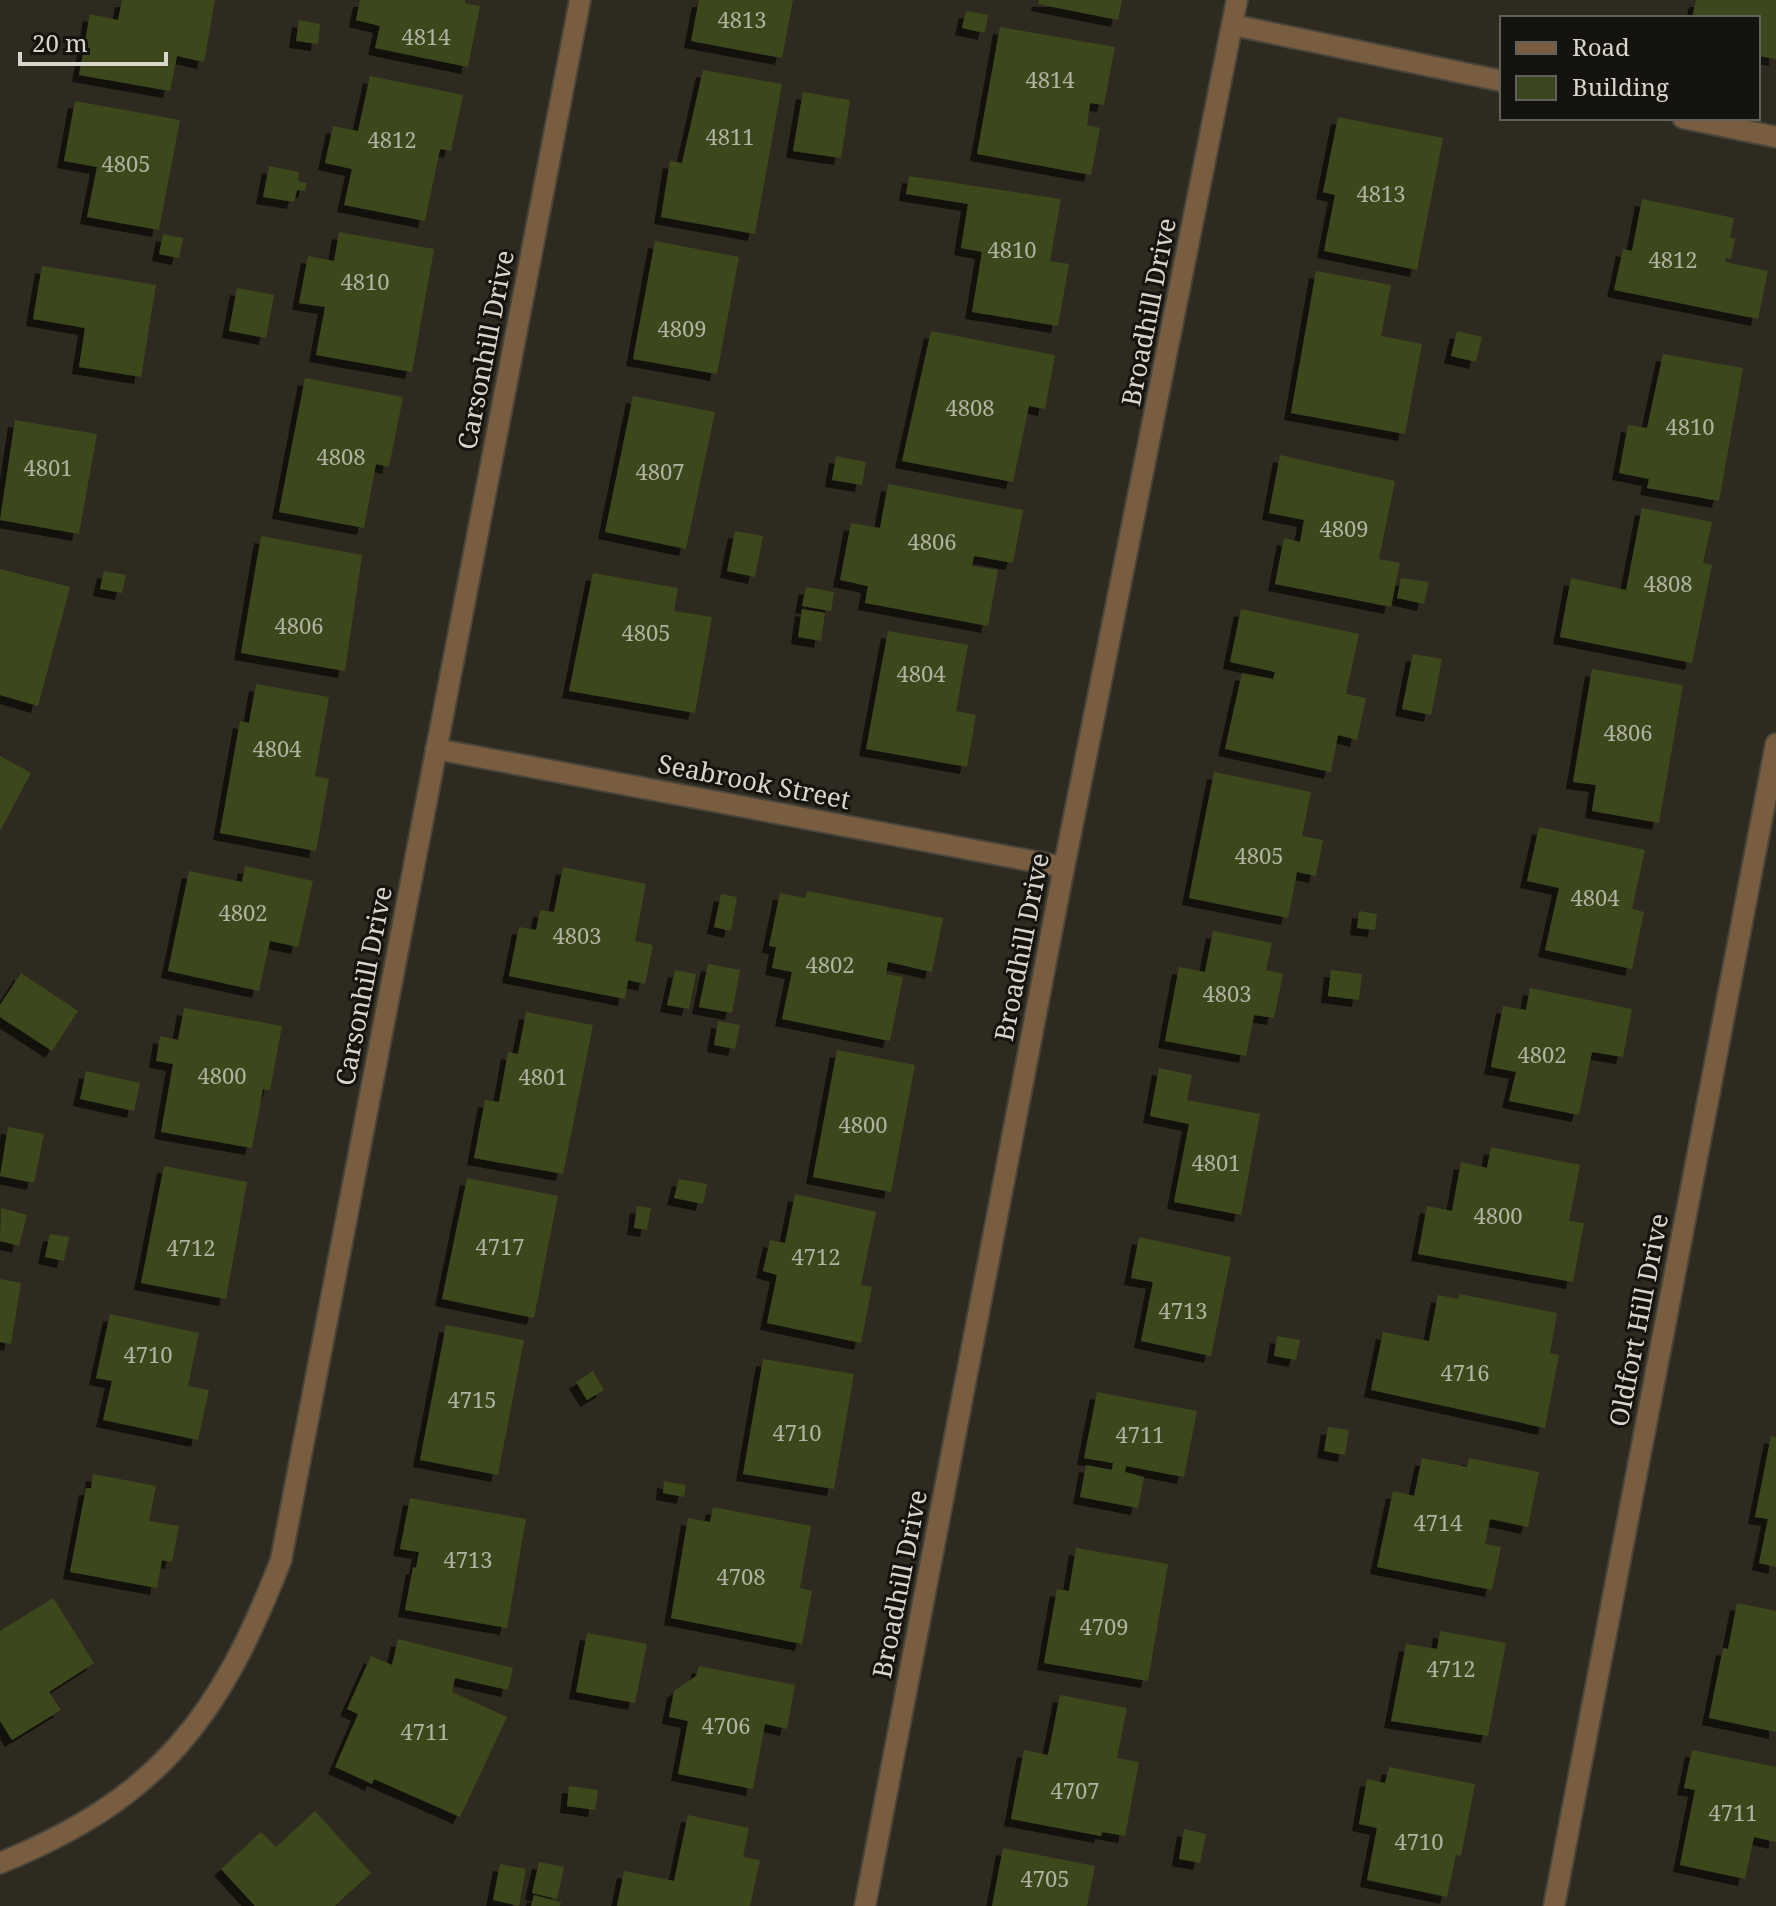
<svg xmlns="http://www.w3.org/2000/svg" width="1776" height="1906" viewBox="0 0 1776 1906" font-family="'Noto Serif',serif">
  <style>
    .building { fill: #3d471f; filter: url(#shadow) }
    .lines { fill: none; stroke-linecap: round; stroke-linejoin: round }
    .street-casing { stroke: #49453b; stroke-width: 24 }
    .street { stroke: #795d41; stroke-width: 20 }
    .labels { text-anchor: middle; stroke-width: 6; stroke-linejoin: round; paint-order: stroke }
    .number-label { font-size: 22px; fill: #b0b2a2 }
    .street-label { font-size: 26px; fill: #d7d5ce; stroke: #15130e }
  </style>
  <defs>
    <filter id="shadow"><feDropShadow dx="-7" dy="7" stdDeviation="0" flood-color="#0009"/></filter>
  </defs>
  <rect width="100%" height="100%" fill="#2e2a1f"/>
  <g class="building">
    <polygon points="122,0 215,0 204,62 177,56 170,91 79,75 90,14 118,20"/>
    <polygon points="360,0 465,0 465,3 480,6 468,67 375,48 380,26 356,20"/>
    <polygon points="699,0 793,0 782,58 691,41"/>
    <polygon points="1039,0 1122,0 1118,20 1038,4"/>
    <polygon points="1696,0 1776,0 1776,59 1758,56 1758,18 1692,18"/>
    <polygon points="966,11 988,15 985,33 962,28"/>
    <polygon points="299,20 320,24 318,44 296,41"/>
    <polygon points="1000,27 1115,47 1104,105 1090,103 1087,125 1100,128 1091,175 977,154"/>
    <polygon points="703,70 782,84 755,234 661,217 670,161 682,163"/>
    <polygon points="370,76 463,95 451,151 440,149 425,221 344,205 352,169 325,163 333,126 358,131"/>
    <polygon points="803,92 850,100 841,158 793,151"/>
    <polygon points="75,101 180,120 159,230 87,217 97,167 64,161"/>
    <polygon points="1338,117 1443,138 1417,270 1324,251 1335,195 1323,192"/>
    <polygon points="269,166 299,172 298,181 307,183 305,191 297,190 294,202 263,197"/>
    <polygon points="909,176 1061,199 1050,261 1069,264 1058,326 972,312 982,252 961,248 968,204 906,194"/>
    <polygon points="1642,199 1734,218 1730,237 1735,239 1731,259 1726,258 1725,262 1768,271 1758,319 1614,290 1623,249 1632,251"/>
    <polygon points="339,232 434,249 412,372 316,355 325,307 299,303 308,256 334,261"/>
    <polygon points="163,234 183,238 179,258 159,254"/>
    <polygon points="655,241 739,257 717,374 633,359"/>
    <polygon points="42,266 156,285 141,377 79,367 85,328 33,319"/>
    <polygon points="1316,271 1391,285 1381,336 1422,344 1405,434 1291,413"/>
    <polygon points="237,288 274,295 266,338 229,331"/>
    <polygon points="931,331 1055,355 1045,409 1029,406 1013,482 902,461"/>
    <polygon points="1457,331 1482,337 1476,362 1451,356"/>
    <polygon points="1663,354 1743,368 1719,501 1647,488 1649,479 1619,473 1628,425 1647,428"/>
    <polygon points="305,378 403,397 389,467 376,464 364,528 279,512"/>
    <polygon points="633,396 715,412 686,549 605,532"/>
    <polygon points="15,420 97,434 79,534 0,520"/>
    <polygon points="1280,455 1395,481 1379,559 1400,563 1391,607 1275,584 1284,538 1300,542 1304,520 1269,513"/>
    <polygon points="836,456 866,462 862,485 832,480"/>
    <polygon points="888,484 1023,510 1013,563 974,556 972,566 998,570 988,626 865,603 868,586 840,580 851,523 880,528"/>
    <polygon points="1642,508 1712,522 1703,563 1712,565 1692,663 1560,637 1571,578 1626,590"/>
    <polygon points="735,531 763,536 755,577 727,571"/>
    <polygon points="261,536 362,555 345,671 241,653"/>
    <polygon points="0,569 70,587 38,706 0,695"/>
    <polygon points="104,571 126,575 122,593 100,589"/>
    <polygon points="593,573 678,588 674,611 712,617 695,713 569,691"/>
    <polygon points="1401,578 1429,582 1424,604 1397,598"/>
    <polygon points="806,587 834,592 831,611 802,606"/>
    <polygon points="802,609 825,613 821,641 798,637"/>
    <polygon points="1241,609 1359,634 1346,694 1366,698 1357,740 1338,735 1331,772 1225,749 1242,673 1273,679 1275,672 1230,662"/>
    <polygon points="888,631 968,645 956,711 976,715 967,767 866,749"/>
    <polygon points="1413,654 1442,659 1431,715 1402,709"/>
    <polygon points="1592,669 1683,685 1659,823 1592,811 1596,785 1573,782"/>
    <polygon points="256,684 329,697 315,776 329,779 316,851 220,833 240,721 249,723"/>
    <polygon points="0,756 31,773 0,831"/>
    <polygon points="1214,772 1311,792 1302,836 1323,840 1316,876 1297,872 1288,918 1189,898"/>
    <polygon points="1539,827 1645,850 1632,909 1644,912 1632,969 1545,950 1559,888 1527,881"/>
    <polygon points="245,866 313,881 298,947 270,941 259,991 168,971 189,871 242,882"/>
    <polygon points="563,867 646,884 635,941 653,945 645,984 628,980 625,999 509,976 519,927 536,930 540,910 554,912"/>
    <polygon points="808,891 943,918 932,972 888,962 886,974 903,977 890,1041 782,1019 792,972 772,968 776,947 769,946 780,893 805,898"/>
    <polygon points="721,894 737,897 731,931 714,927"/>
    <polygon points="1359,911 1377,914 1375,930 1357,928"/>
    <polygon points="1213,931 1272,943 1266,970 1283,974 1274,1018 1254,1015 1246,1056 1165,1041 1179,967 1205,972"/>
    <polygon points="708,964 740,970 732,1013 699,1007"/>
    <polygon points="675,970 696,974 689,1009 667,1005"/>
    <polygon points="1331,970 1362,974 1359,1000 1328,996"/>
    <polygon points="21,973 78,1011 52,1051 0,1017 0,1005"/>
    <polygon points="1530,988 1632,1009 1623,1057 1592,1052 1579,1115 1509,1101 1516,1072 1491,1067 1503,1006 1526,1010"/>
    <polygon points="184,1008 282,1026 270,1090 263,1089 252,1148 161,1132 173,1064 156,1061 160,1036 178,1040"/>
    <polygon points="526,1012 593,1025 563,1174 474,1158 485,1100 499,1102 508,1052 518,1054"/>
    <polygon points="718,1021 740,1025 735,1049 714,1045"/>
    <polygon points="837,1050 915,1065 891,1192 813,1177"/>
    <polygon points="1159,1068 1192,1075 1187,1100 1260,1114 1241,1215 1174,1202 1189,1124 1150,1116"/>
    <polygon points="86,1071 140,1083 134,1111 80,1099"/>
    <polygon points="8,1127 44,1134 34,1183 0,1176"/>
    <polygon points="1491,1147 1580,1165 1569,1221 1584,1223 1573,1282 1418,1254 1427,1206 1452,1211 1461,1162 1487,1168"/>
    <polygon points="164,1166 247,1182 226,1299 141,1283"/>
    <polygon points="467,1178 558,1196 534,1318 442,1299"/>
    <polygon points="679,1179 707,1184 703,1204 674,1198"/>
    <polygon points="795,1194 876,1212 861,1285 872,1287 861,1343 767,1323 777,1275 763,1271 770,1240 785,1243"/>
    <polygon points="637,1206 651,1208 647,1230 634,1228"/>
    <polygon points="1,1208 27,1215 19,1246 0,1241"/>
    <polygon points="50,1234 69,1237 64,1261 45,1257"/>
    <polygon points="1139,1237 1231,1257 1211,1356 1141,1341 1153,1282 1131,1278"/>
    <polygon points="0,1279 21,1283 11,1344 0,1342"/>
    <polygon points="1459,1294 1557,1313 1550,1353 1559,1355 1545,1428 1371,1390 1383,1332 1429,1341 1438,1295 1459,1299"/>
    <polygon points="110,1314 199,1333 188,1386 209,1390 198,1440 103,1420 112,1381 96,1378"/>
    <polygon points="446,1325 524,1340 498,1475 420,1460"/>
    <polygon points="1277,1336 1300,1340 1296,1360 1274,1356"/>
    <polygon points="763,1359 854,1374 834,1489 743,1474"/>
    <polygon points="593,1371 604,1390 587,1400 576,1382"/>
    <polygon points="1097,1392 1197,1411 1184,1477 1126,1466 1125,1472 1144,1477 1138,1508 1080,1497 1086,1465 1112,1470 1113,1463 1084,1458"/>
    <polygon points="1328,1427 1349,1430 1345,1455 1324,1451"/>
    <polygon points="1771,1436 1776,1437 1776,1567 1759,1563 1768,1519 1755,1517"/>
    <polygon points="1422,1458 1467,1467 1469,1458 1539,1472 1528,1527 1490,1519 1485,1544 1501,1547 1492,1590 1377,1567 1393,1491 1414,1496"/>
    <polygon points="93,1474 156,1486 149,1521 179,1526 172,1562 162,1560 157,1588 70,1572 86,1488 91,1488"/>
    <polygon points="664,1481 686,1485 684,1497 663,1493"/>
    <polygon points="410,1498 526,1519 507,1628 405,1610 413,1567 416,1568 419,1552 400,1549"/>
    <polygon points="713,1507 811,1526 800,1588 812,1591 802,1644 671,1618 688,1518 710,1522"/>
    <polygon points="1076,1548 1168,1564 1148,1681 1044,1663 1057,1589 1069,1591"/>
    <polygon points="53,1598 94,1663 49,1692 61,1710 12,1740 0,1721 0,1631"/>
    <polygon points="1737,1603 1776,1611 1776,1732 1709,1718 1723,1648 1728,1649"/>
    <polygon points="1440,1631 1506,1643 1488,1736 1391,1721 1406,1644 1437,1649"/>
    <polygon points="587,1633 647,1644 635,1703 576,1692"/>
    <polygon points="398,1639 513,1668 508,1690 455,1678 452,1692 507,1717 460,1817 374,1779 372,1784 335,1767 358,1714 347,1709 371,1656 392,1665"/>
    <polygon points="699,1666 795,1685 787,1729 765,1724 753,1789 678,1774 688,1721 669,1717 674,1691 696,1676"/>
    <polygon points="1060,1695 1127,1708 1117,1758 1139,1762 1125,1836 1102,1832 1101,1836 1011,1819 1024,1750 1048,1755"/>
    <polygon points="1692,1750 1776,1767 1776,1842 1754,1837 1745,1879 1680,1865 1695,1790 1684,1788"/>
    <polygon points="1389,1767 1475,1784 1461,1856 1456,1855 1447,1897 1367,1880 1377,1828 1359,1824 1367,1779 1385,1783"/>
    <polygon points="569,1786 598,1790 595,1810 567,1806"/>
    <polygon points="315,1811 371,1873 335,1906 255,1906 221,1869 261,1832 276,1847"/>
    <polygon points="688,1815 749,1828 743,1857 760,1860 750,1906 617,1906 624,1871 674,1881"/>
    <polygon points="1184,1829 1206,1834 1200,1863 1179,1859"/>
    <polygon points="1003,1848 1095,1866 1087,1906 992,1906"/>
    <polygon points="539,1862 564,1867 557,1899 532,1893"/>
    <polygon points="500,1864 526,1869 519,1906 493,1900"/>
    <polygon points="534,1895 561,1902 560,1906 531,1906"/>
  </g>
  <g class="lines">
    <g class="street-casing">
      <g id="street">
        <polyline points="1233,25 1502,81"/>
        <polyline points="1683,118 1776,137"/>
        <polyline points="436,749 1064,867"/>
        <path d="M0 1863C160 1798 220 1717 281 1560L580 0"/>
        <polyline points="865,1906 1064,867 1237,0"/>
        <polyline points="1554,1906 1776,744"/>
      </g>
    </g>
    <use href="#street" class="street"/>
  </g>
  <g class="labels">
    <g class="number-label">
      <text x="742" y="28">4813</text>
      <text x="426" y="45">4814</text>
      <text x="1050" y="88">4814</text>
      <text x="730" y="145">4811</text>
      <text x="392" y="148">4812</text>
      <text x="126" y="172">4805</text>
      <text x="1381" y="202">4813</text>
      <text x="1012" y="258">4810</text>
      <text x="1673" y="268">4812</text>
      <text x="365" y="290">4810</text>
      <text x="682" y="337">4809</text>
      <text x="970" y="416">4808</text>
      <text x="1690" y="435">4810</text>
      <text x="341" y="465">4808</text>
      <text x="48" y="476">4801</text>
      <text x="660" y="480">4807</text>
      <text x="1344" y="537">4809</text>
      <text x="932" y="550">4806</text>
      <text x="1668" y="592">4808</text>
      <text x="299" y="634">4806</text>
      <text x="646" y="641">4805</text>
      <text x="921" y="682">4804</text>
      <text x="1628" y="741">4806</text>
      <text x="277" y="757">4804</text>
      <text x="1259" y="864">4805</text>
      <text x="1595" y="906">4804</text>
      <text x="243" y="921">4802</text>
      <text x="577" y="944">4803</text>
      <text x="830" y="973">4802</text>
      <text x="1227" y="1002">4803</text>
      <text x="1542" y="1063">4802</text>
      <text x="222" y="1084">4800</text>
      <text x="543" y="1085">4801</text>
      <text x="863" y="1133">4800</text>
      <text x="1216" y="1171">4801</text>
      <text x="1498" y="1224">4800</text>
      <text x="500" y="1255">4717</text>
      <text x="191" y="1256">4712</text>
      <text x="816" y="1265">4712</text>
      <text x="1183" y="1319">4713</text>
      <text x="148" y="1363">4710</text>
      <text x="1465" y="1381">4716</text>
      <text x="472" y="1408">4715</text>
      <text x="797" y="1441">4710</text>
      <text x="1140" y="1443">4711</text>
      <text x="1438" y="1531">4714</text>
      <text x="468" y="1568">4713</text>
      <text x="741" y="1585">4708</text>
      <text x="1104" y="1635">4709</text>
      <text x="1451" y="1677">4712</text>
      <text x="726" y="1734">4706</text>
      <text x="425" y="1740">4711</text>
      <text x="1075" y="1799">4707</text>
      <text x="1733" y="1821">4711</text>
      <text x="1419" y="1850">4710</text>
      <text x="1045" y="1887">4705</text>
    </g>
    <g class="street-label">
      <text transform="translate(1149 312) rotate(-79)" y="9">Broadhill Drive</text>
      <text transform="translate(486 350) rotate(-79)" y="9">Carsonhill Drive</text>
      <text transform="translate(754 782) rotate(11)" y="9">Seabrook Street</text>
      <text transform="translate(1022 947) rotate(-79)" y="9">Broadhill Drive</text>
      <text transform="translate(364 986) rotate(-79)" y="9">Carsonhill Drive</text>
      <text transform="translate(1639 1320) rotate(-79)" y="9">Oldfort Hill Drive</text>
      <text transform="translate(900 1584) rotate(-79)" y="9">Broadhill Drive</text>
    </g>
  </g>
  <rect x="1500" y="16" width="260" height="104" fill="#15130e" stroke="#63615b" stroke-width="2"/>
  <rect x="1516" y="42" width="40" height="12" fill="#795d41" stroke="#63615b" stroke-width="2"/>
  <text x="1572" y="56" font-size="24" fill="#d7d5ce">Road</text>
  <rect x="1516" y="76" width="40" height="24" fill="#3d471f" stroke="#63615b" stroke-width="2"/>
  <text x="1572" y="96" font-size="24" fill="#d7d5ce">Building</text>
  <path d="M20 52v12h146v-12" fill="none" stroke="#d7d5ce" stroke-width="4"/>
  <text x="32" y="52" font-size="24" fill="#d7d5ce" stroke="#15130e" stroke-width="6" paint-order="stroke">20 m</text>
</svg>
